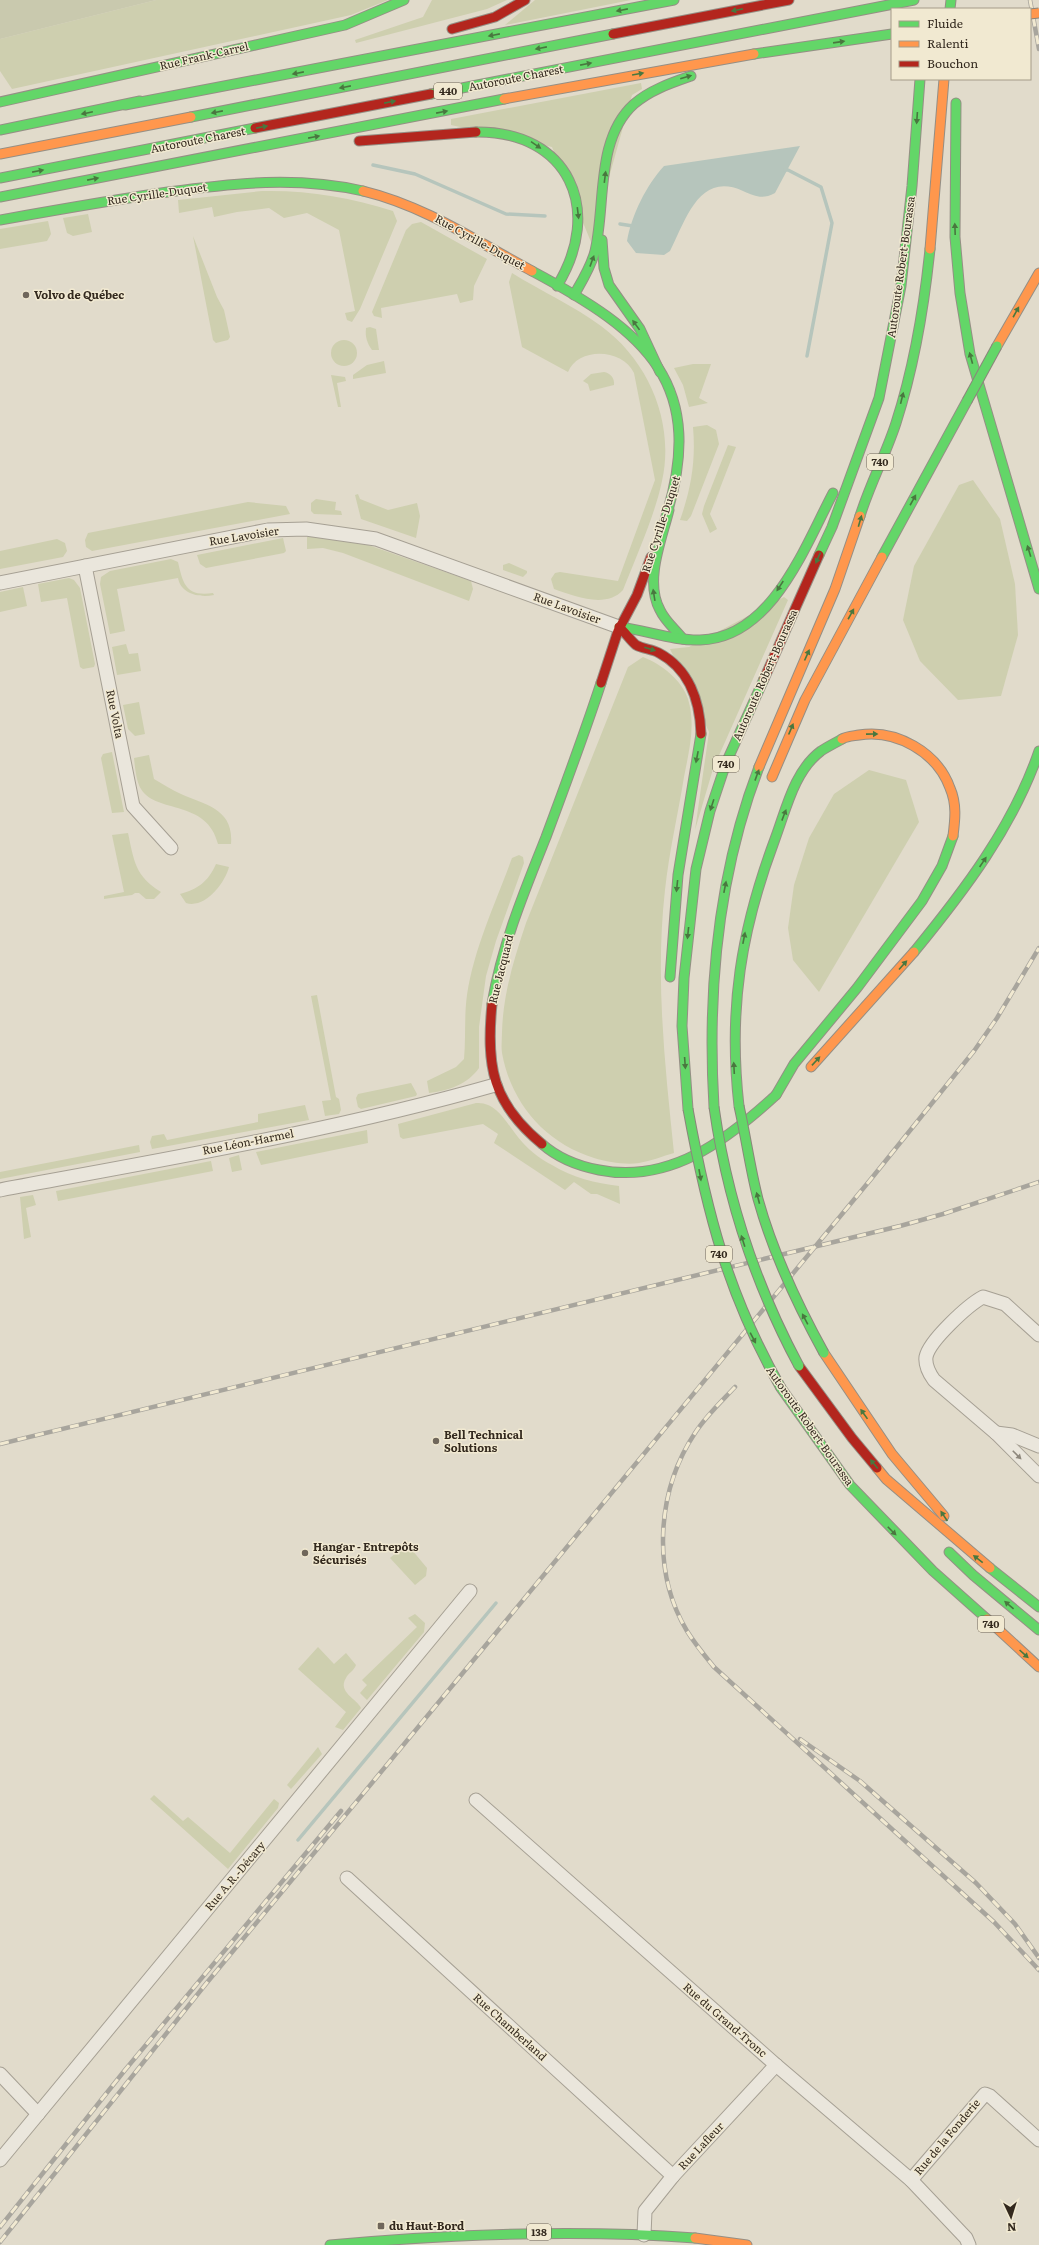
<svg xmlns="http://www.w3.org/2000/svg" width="1039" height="2245" viewBox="0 0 1039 2245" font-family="Literata,serif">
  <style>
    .green { fill: #cecfaf }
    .cemetery { fill: #c9c9ae }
    .water { fill: #b6c5bc }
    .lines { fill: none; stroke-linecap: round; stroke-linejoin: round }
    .stream { stroke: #b6c5bc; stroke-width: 3.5 }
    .street-casing { stroke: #a6a094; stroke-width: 15 }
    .fast-casing { stroke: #958f85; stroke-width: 11 }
    .slow-casing { stroke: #958f85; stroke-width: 11 }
    .jam-casing { stroke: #958f85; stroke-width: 11 }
    .street { stroke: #eae6dc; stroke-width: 13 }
    .fast { stroke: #63d668; stroke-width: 9 }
    .slow { stroke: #ff974d; stroke-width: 9 }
    .jam { stroke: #b3261e; stroke-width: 9 }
    .rail-casing { stroke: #a8a59d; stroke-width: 4.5 }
    .rail { stroke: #f1e9d1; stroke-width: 3; stroke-dasharray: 9; stroke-linecap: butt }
    .fast-bridge-casing { stroke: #8b857b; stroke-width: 11; stroke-linecap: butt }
    .slow-bridge-casing { stroke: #8b857b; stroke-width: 11; stroke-linecap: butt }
    .fast-bridge { stroke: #63d668; stroke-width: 9 }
    .slow-bridge { stroke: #ff974d; stroke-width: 9 }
    .oneway { fill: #49773f }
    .oneway2 { fill: #8e887d }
    .poi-dot { fill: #70675b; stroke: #f1e9d1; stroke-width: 1.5 }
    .labels { text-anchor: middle; stroke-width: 3; stroke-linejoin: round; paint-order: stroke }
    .shield { fill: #f1e9d1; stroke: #6c6354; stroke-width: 1 }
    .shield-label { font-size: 10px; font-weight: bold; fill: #33291e }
    .street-label { font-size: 11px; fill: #33291e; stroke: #f1e9d1 }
    .poi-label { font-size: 11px; font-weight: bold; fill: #33291e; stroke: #f1e9d1; text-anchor: start }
  </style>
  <rect width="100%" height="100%" fill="#e1dbcb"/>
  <g class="green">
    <polygon points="156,0 388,0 351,15 12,89 0,71 0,39"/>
    <polygon points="432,0 507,0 487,9 356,43 355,40 423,17"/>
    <polygon points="535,0 631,0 505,25"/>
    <polygon points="641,83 642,89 632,95 591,242 552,147 451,125 451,119"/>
    <path d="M262 191C307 190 350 197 393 211L397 221 360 309 352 322 347 320 345 313 355 311 339 230 307 213 284 218 269 208 237 212 214 217 212 207 179 213 178 200Z"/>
    <polygon points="88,214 92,232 73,236 67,233 63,218"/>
    <polygon points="48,221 51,234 47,241 0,249 0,229"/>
    <polygon points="421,222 487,259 474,286 473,300 460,303 457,294 381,308 382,318 374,316 372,312 406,230 412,224"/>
    <polygon points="193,236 217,297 224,310 230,337 228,340 216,343 213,340"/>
    <path d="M512 273C541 291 574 306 601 326 649 361 675 423 662 481 655 515 636 557 623 590 606 609 574 596 554 589L551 579 555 573 560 572 618 581 655 480 634 373C622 348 578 347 568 372L522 347 509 282Z"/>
    <path d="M370 327 376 329 379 350H372C367 343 365 337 366 328Z"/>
    <circle cx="344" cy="353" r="13"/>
    <polygon points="384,361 386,373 353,379 353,375 367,365"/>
    <polygon points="693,364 711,364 699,398 708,403 689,407 683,385 674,368"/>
    <path d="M604 372C610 373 615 378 614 385L590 391 588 384 583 381 591 374Z"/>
    <polygon points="331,375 345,377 346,381 337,383 341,407 338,407"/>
    <path d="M707 425 716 430 719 444 691 516 687 521 680 520C691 489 696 461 693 427Z"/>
    <polygon points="728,445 736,447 710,514 717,529 710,533 702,514 704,506"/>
    <polygon points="973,480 1000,519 1015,584 1018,635 1001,696 958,700 920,661 903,620 914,566 959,485"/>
    <polygon points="358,494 360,499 388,510 417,503 420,516 416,538 361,519 355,495"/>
    <polygon points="316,499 336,502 335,510 341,511 342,515 314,514 311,511 311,503"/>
    <polygon points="248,502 286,506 290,514 92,551 86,547 85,540 88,533"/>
    <polygon points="316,535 354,540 471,581 473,589 469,601 343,553 323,548 307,549 307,537"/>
    <polygon points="283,538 286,551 284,553 206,568 200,564 197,555"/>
    <polygon points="57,539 65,543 67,551 63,557 0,569 0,551"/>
    <path d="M171 559 178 562C183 584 186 597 213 593L214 595C199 598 181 594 178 578L117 589 125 631 110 634 100 584 101 577 110 571Z"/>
    <polygon points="509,563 527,571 527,573 523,577 503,570 503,565"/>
    <polygon points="69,578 74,580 80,588 95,664 94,667 83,669 80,667 67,598 41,602 38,584"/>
    <polygon points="23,587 27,606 0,612 0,592"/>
    <polygon points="784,597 788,600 713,769 695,830 709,732 670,649 689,647"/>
    <polygon points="126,644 129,654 138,653 141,671 117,675 112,647"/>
    <path d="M643 657C661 664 682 680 688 699 696 725 689 751 684 777 678 814 669 852 665 890 655 978 665 1065 674 1153 663 1156 651 1161 639 1163 625 1165 608 1162 594 1158 545 1143 511 1103 502 1053 501 1046 502 1039 502 1032 503 994 514 959 526 923L628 667Z"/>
    <polygon points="139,702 145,734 135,736 128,729 123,705"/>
    <polygon points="112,752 124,812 112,813 101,758 103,754"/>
    <path d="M149 755 154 779C163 784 172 790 181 794 206 805 234 809 231 844H218C207 799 156 814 141 789 136 781 135 767 134 758Z"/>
    <polygon points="869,770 906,780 919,822 819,992 793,960 788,928 794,885 809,838 834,794"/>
    <path d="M128 833C134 861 135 876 161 892L154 899H146L139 893H135L132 895 104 899V896L124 892 112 835Z"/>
    <path d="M519 855 523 857 524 863 496 941 486 976 479 1027V1068C468 1084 448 1091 429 1093L427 1081 456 1067 464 1059C466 1038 464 1016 467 995 474 948 496 902 512 858Z"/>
    <path d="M216 864 229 867C225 883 205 909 186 903L180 894C198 889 208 882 216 864Z"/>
    <polygon points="317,995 336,1097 339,1099 341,1110 339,1114 325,1116 322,1101 331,1100 311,996"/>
    <polygon points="411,1083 417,1094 416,1096 361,1109 358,1107 356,1098 358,1094"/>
    <path d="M476 1103C499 1101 509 1129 523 1143 531 1152 542 1160 552 1165 573 1178 595 1183 619 1186L620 1204 597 1194H591L574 1182 565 1190 494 1143 498 1134 483 1124 403 1139 400 1137 398 1124Z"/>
    <polygon points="305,1105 309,1120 152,1149 150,1142 152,1136 164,1134 167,1140 258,1122 258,1114"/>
    <polygon points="367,1130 368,1143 261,1165 256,1152"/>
    <polygon points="139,1145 140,1152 0,1179 0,1172"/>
    <polygon points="239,1155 242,1170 232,1172 229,1158"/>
    <polygon points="211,1161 213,1171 58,1201 56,1191"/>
    <polygon points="33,1195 36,1205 26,1208 31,1237 24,1239 20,1197"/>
    <polygon points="407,1544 427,1568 426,1576 415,1585 390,1558"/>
    <polygon points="415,1614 425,1623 424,1632 367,1700 360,1693 367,1685 362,1680 417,1627 408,1618"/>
    <path d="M318 1647 334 1664 346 1653 356 1665C354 1671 348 1673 346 1678 337 1692 357 1699 361 1708L343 1730 335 1727 346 1712 298 1669Z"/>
    <polygon points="318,1747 322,1754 291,1789 287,1785"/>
    <polygon points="154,1795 183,1821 188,1817 230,1853 274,1799 279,1803 278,1808 228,1869 150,1799"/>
  </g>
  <polygon class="cemetery" points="0,0 156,0 0,39"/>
  <path class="water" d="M800 146 775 193C762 200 755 196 743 191 699 171 686 220 670 251L664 255 636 253 627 241C632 214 646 186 664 166Z"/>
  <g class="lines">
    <g class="stream">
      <polyline points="373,165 415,174 506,214 545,216"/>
      <polyline points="785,170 788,170 821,187 832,223 807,356"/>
      <polyline points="620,224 633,226"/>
      <polyline points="298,1840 496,1603"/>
    </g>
    <g class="street-casing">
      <g id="street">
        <polyline points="85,566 133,806 171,848"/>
        <polyline points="0,583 268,530 306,529 376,539 619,627"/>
        <path d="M0 1190C166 1159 333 1131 495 1085"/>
        <path d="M1039 1335 1005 1304 983 1297C968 1305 929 1341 926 1357 925 1365 929 1373 934 1380L996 1433 1039 1476"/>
        <polyline points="996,1433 1012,1435 1039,1446"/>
        <polyline points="476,1800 776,2065 911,2180 966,2238 969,2245"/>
        <polyline points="347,1878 673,2176"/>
        <polyline points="0,2074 38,2114"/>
        <polyline points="0,2160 470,1591"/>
        <polyline points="911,2180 985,2094 990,2096 1039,2140"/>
        <polyline points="644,2235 645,2211 673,2176 776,2065"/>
      </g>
    </g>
    <g class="fast-casing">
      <g id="fast">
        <polyline points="950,9 951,0"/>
        <polyline points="754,54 892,34"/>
        <polyline points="431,94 914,0"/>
        <polyline points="0,102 345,25 404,0"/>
        <polyline points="956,103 955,237 960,293 970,354 1039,589"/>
        <polyline points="125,105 674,0"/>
        <polyline points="191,117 613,34"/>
        <polyline points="0,130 140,101"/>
        <path d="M476 132C569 131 604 210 557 286"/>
        <polyline points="0,178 255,128"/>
        <polyline points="0,197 504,99"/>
        <path d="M0 220C56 210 112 200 168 192 234 183 297 176 363 191"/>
        <polyline points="602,240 604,268 609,285 640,329 660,372"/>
        <path d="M532 271C646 332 710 383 664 523"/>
        <path d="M574 295C582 281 591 267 595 251 606 205 595 139 634 104 650 90 671 83 691 76"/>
        <path d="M669 510C662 539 644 581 660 610 665 621 675 629 683 639"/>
        <path d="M860 516C870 484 886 454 896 423 914 367 924 308 930 249"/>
        <polyline points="819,555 832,527 879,398 901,286 912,186 920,79"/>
        <polyline points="882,557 967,401"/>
        <path d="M619 627C646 630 673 641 700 640 772 638 805 546 833 493"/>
        <path d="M914 952C964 891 1013 827 1039 751"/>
        <polyline points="670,977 678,875 701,734"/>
        <path d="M492 1004C502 945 524 892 546 837 565 786 584 735 601 683"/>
        <polyline points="776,1095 794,1064 857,988 922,901 942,866 953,836"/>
        <path d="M739 1106C728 1009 741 930 775 839 786 810 794 771 821 751 827 747 835 743 842 739"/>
        <path d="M714 1107C707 991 717 877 759 767"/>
        <polyline points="688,1109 682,1026 684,978 696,869 710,811 726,763 764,679"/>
        <path d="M542 1144C559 1159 578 1166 599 1170 670 1184 727 1140 776 1095"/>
        <polyline points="781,1388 850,1485 933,1571 987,1619"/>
        <polyline points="949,1552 973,1575 1039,1630"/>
        <polyline points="990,1568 1039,1607"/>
        <path d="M330 2245C452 2234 573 2229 695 2238"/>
      </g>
    </g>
    <g class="slow-casing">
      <g id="slow">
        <polyline points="504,99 754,54"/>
        <polyline points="0,154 191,117"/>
        <path d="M363 191C425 206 476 241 532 271"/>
        <polyline points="930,249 944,79"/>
        <polyline points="997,346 1039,273"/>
        <path d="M842 739C847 736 853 736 859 735 896 729 937 752 950 788 957 804 955 820 953 836"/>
        <polyline points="759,767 835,589 860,516"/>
        <polyline points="772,777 805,700 882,557"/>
        <polyline points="811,1067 914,952"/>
        <polyline points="824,1353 892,1454 944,1516"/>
        <polyline points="877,1468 886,1479 990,1568"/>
        <polyline points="987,1619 1039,1667"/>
        <polyline points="695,2238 747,2245"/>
      </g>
    </g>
    <g class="jam-casing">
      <g id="jam">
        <polyline points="452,29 495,17 525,0"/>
        <polyline points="613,34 789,0"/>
        <polyline points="255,128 431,94"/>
        <polyline points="359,141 476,132"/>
        <path d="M619 627C625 632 630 640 636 645 643 649 652 649 659 653 689 669 700 701 701 734"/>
        <polyline points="764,679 819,555"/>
        <polyline points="601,683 618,631 637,595 651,557"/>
        <path d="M492 1004C486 1066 492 1103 542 1144"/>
        <polyline points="799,1366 852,1438 877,1468"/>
      </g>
    </g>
    <use href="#street" class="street"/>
    <use href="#fast" class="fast"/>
    <use href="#slow" class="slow"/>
    <use href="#jam" class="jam"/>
    <g class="rail-casing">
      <g id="rail">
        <polyline points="1030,0 1039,49"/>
        <path d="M735 1387C721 1402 706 1416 695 1433 657 1490 651 1571 687 1631 695 1644 705 1656 714 1667L994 1922 1039 1970"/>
        <polyline points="0,1444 900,1226 943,1214 1039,1182"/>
        <polyline points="800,1739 860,1781 976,1883 1015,1924 1039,1958"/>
        <polyline points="0,2227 125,2070 341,1811"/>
        <polyline points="0,2242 205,1985 871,1179 974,1051 997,1018 1039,948"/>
      </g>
    </g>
    <use href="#rail" class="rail"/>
    <g class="fast-bridge-casing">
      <g id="fast-bridge">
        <polyline points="967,401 997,346"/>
        <path d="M739 1106C746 1137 750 1168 758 1199 773 1253 797 1304 824 1353"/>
        <path d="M714 1107C727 1199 755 1284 799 1366"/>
        <path d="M688 1109C707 1213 728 1295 781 1388"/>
      </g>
    </g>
    <g class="slow-bridge-casing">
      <polyline id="slow-bridge" points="1030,14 1039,13"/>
    </g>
    <use href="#fast-bridge" class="fast-bridge"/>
    <use href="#slow-bridge" class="slow-bridge"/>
  </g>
  <defs><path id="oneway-solid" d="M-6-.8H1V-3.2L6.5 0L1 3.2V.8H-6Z"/></defs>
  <g class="oneway">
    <use href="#oneway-solid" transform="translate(622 10) rotate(169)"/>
    <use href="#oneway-solid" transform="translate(737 10) rotate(169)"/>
    <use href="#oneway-solid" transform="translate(494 35) rotate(169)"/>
    <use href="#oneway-solid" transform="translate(839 42) rotate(-8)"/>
    <use href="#oneway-solid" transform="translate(541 48) rotate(169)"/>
    <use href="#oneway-solid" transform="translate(586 64) rotate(-11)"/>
    <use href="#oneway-solid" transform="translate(298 73) rotate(169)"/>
    <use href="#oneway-solid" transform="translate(638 74) rotate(-10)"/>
    <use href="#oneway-solid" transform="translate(686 77) rotate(-16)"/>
    <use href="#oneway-solid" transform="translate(345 87) rotate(169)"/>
    <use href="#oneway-solid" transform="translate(390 102) rotate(-11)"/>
    <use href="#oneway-solid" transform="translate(217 112) rotate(169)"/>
    <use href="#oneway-solid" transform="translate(442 112) rotate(-11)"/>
    <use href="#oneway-solid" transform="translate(87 113) rotate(168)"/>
    <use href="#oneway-solid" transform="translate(917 118) rotate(94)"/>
    <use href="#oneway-solid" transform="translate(262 127) rotate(-11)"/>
    <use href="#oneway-solid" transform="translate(314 137) rotate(-11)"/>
    <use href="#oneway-solid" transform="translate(536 145) rotate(34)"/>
    <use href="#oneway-solid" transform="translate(38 171) rotate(-11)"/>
    <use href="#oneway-solid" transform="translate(605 177) rotate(-83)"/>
    <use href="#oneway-solid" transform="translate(93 179) rotate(-11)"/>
    <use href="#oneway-solid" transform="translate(578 213) rotate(83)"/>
    <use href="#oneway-solid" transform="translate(955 229) rotate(-92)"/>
    <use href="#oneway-solid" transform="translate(592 261) rotate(-70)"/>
    <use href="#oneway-solid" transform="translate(1016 312) rotate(-61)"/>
    <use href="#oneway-solid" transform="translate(636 325) rotate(-126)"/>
    <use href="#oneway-solid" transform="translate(971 358) rotate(-105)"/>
    <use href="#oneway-solid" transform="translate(902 398) rotate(-76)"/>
    <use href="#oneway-solid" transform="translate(913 500) rotate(-61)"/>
    <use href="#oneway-solid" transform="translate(860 521) rotate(-74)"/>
    <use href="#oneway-solid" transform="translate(1029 551) rotate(-107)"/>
    <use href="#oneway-solid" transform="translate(818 558) rotate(114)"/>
    <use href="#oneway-solid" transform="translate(780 586) rotate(123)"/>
    <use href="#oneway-solid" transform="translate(654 595) rotate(-99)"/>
    <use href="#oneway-solid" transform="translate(851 614) rotate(-61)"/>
    <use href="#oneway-solid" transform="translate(650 649) rotate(18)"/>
    <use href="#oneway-solid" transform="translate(807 655) rotate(-66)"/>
    <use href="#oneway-solid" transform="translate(791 729) rotate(-67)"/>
    <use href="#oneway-solid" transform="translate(872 734) rotate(-1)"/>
    <use href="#oneway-solid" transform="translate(697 757) rotate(101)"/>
    <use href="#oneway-solid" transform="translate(757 775) rotate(-70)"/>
    <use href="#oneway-solid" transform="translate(712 805) rotate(108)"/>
    <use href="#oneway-solid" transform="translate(784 815) rotate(-69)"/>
    <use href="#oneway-solid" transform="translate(983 862) rotate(-56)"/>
    <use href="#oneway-solid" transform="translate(677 886) rotate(96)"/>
    <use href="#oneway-solid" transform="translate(725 887) rotate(-79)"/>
    <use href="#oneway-solid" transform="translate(688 933) rotate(96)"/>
    <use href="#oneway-solid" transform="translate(744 938) rotate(-79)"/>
    <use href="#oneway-solid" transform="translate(903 965) rotate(-48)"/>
    <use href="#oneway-solid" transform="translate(816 1061) rotate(-47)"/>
    <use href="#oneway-solid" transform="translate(685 1063) rotate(86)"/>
    <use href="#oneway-solid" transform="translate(734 1068) rotate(-93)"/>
    <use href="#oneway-solid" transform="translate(700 1175) rotate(80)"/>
    <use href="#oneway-solid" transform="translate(758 1198) rotate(-105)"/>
    <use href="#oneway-solid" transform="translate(743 1241) rotate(-108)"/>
    <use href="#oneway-solid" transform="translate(805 1319) rotate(-118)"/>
    <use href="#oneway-solid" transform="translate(753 1338) rotate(62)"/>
    <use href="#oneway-solid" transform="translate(864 1414) rotate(-125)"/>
    <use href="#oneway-solid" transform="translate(874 1464) rotate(-130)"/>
    <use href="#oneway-solid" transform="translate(944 1516) rotate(-124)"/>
    <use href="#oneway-solid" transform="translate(892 1531) rotate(45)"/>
    <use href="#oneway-solid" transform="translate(978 1559) rotate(-142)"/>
    <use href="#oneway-solid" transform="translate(1009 1605) rotate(-140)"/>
    <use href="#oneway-solid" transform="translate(1024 1654) rotate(42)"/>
  </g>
  <use class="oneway2" href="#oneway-solid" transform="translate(1017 1455) rotate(45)"/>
  <g class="poi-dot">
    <circle cx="26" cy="295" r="4"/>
    <circle cx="436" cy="1441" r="4"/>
    <circle cx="305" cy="1553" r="4"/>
    <rect x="377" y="2222" width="8" height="8" rx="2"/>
  </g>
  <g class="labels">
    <g class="shield">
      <rect x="434" y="83" width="28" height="16" rx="3"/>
      <rect x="867" y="454" width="26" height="16" rx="3"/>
      <rect x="713" y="756" width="26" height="16" rx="3"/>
      <rect x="706" y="1246" width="26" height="16" rx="3"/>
      <rect x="978" y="1616" width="26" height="16" rx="3"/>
      <rect x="527" y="2224" width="24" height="16" rx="3"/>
    </g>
    <g class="shield-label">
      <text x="448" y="95">440</text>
      <text x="880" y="466">740</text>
      <text x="726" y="768">740</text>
      <text x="719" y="1258">740</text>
      <text x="991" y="1628">740</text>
      <text x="539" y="2236">138</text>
    </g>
    <g class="street-label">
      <text transform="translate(204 56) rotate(-13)" y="4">Rue Frank-Carrel</text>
      <text transform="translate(516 78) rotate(-11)" y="4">Autoroute Charest</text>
      <text transform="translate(198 140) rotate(-11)" y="4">Autoroute Charest</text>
      <text transform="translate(157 194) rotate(-8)" y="4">Rue Cyrille-Duquet</text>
      <text transform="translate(480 242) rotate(29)" y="4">Rue Cyrille-Duquet</text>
      <text transform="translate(901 267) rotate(-82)" y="4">Autoroute Robert-Bourassa</text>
      <text transform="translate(661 524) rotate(-72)" y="4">Rue Cyrille-Duquet</text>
      <text transform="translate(244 536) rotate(-9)" y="4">Rue Lavoisier</text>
      <text transform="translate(567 608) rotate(20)" y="4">Rue Lavoisier</text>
      <text transform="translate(765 675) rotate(-66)" y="4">Autoroute Robert-Bourassa</text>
      <text transform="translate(115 714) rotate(79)" y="4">Rue Volta</text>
      <text transform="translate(501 969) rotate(-76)" y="4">Rue Jacquard</text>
      <text transform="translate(248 1142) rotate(-11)" y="4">Rue Léon-Harmel</text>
      <text transform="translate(810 1426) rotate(55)" y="4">Autoroute Robert-Bourassa</text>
      <text transform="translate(235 1876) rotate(-50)" y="4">Rue A.R.-Décary</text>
      <text transform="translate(725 2020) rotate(41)" y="4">Rue du Grand-Tronc</text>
      <text transform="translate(510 2027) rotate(42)" y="4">Rue Chamberland</text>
      <text transform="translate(947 2137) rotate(-50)" y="4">Rue de la Fonderie</text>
      <text transform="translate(701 2146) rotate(-47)" y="4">Rue Lafleur</text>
    </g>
    <g class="poi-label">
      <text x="34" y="299">Volvo de Québec</text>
      <text x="444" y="1439">Bell Technical<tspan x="444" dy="13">Solutions</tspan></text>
      <text x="313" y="1551">Hangar - Entrepôts<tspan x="313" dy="13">Sécurisés</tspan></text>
      <text x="389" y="2230">du Haut-Bord</text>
    </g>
  </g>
  <rect x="891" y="8" width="140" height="72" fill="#f1e9d1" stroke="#a59c89"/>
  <rect x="899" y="21" width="20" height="6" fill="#63d668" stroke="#a59c89"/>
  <text x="927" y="28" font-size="12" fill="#33291e">Fluide</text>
  <rect x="899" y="41" width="20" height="6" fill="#ff974d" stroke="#a59c89"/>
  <text x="927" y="48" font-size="12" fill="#33291e">Ralenti</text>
  <rect x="899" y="61" width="20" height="6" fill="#b3261e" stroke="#a59c89"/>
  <text x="927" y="68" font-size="12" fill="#33291e">Bouchon</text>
  <g transform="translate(1011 2217) rotate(176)" stroke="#f1e9d1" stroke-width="3" paint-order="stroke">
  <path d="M0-3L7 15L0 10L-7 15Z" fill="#33291e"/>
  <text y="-6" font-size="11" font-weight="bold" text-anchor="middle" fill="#33291e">N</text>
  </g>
</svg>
